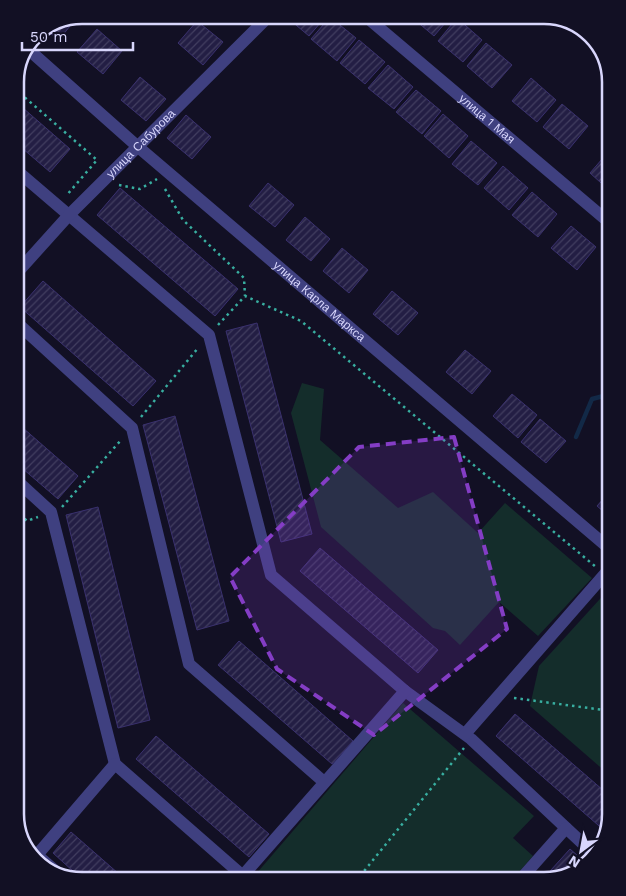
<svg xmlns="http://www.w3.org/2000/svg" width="626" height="896" viewBox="0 0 626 896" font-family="'Work Sans',sans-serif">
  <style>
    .green { fill: #142d2b }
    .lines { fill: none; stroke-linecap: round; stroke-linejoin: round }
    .stream { stroke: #122947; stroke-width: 4.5 }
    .building { fill: url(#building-hatch); stroke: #3a316e }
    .path { stroke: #38aea0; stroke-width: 2.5; stroke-dasharray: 2.5 4; stroke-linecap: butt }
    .minor { stroke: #3f4080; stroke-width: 12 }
    .marked { fill: #843dc5; fill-opacity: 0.2; stroke: #843dc5; stroke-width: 4; stroke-dasharray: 10 6; stroke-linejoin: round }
    .labels { text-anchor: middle; stroke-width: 5; stroke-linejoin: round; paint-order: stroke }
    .street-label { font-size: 12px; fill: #d8d6fc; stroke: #121024 }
    .rim { fill: none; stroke: #d8d6fc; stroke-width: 2.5 }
  </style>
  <defs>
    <pattern id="building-hatch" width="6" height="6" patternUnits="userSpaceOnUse" patternTransform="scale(1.25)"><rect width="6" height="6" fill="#231e44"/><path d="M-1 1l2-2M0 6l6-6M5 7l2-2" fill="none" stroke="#423e60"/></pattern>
  </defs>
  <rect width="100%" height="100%" fill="#121024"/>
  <g class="green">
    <polygon points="302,383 324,389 320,440 398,508 433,492 478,533 505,503 592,578 538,636 499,602 460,645 445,631 433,628 321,527 291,413"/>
    <polygon points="609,589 611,769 607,773 530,706 539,666"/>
    <polygon points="403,703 534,816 513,838 533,856 511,881 250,881"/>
  </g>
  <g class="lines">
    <polyline class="stream" points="576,437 592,399 611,394"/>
  </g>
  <g class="building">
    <polygon points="284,15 327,15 309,36"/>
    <polygon points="409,15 452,15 434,36"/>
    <polygon points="77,17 59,40 45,29"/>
    <polygon points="330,17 356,38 337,61 311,39"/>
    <polygon points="457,18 482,40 463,62 438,41"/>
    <polygon points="197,21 223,42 203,65 178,43"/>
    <polygon points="97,29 122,51 103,74 77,52"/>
    <polygon points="359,40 385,62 365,84 340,63"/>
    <polygon points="486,43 512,65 492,88 467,66"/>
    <polygon points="388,65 413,87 394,109 368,88"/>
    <polygon points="140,77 166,99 146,121 121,100"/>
    <polygon points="531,78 556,100 537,122 512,101"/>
    <polygon points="416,90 441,111 422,134 396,112"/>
    <polygon points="15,101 70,149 50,172 15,142"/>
    <polygon points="562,104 588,126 569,149 543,127"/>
    <polygon points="443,114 468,136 449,158 424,136"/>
    <polygon points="186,115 211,137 192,159 167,138"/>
    <polygon points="471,141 497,163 478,185 452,164"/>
    <polygon points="609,151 611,153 611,192 590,173"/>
    <polygon points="503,166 528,188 509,210 484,188"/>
    <polygon points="268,183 294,205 275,227 249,206"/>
    <polygon points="120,188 238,289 215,316 97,215"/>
    <polygon points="532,192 557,214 538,237 512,215"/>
    <polygon points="305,217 330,239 311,261 286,240"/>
    <polygon points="571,226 596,247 577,270 551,248"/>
    <polygon points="342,248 368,270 349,293 323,271"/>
    <polygon points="43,281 156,381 133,406 20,307"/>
    <polygon points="392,291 418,313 398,335 373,314"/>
    <polygon points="257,323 312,534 281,542 226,331"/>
    <polygon points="465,350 491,371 472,394 446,372"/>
    <polygon points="512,394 537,415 518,438 493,416"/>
    <polygon points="175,416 229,621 197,630 143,425"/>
    <polygon points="540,419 566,441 546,463 521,442"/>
    <polygon points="15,421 78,476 58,499 15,462"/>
    <polygon points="611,490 611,518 597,506"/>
    <polygon points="98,507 150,720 118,728 66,515"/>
    <polygon points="320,548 438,650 418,673 300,571"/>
    <polygon points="239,641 353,741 332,764 218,665"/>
    <polygon points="515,714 611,797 611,815 606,832 496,736"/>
    <polygon points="156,736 269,834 249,857 136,759"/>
    <polygon points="71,832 127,881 84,881 53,853"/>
    <polygon points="570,849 586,863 578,872 541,881"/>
  </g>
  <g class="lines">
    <g class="path">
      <polyline points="15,89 97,160 66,196"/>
      <polyline points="119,185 140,189 157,179"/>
      <polyline points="165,189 183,220 244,278 245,296"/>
      <polyline points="218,325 245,296 301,321 596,567"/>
      <polyline points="141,417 198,348"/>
      <polyline points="62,507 121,440"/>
      <polyline points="15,510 27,521 38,517"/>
      <polyline points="514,698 611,711"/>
      <polyline points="356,881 464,748"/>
    </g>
    <g class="minor">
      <path id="s1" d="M364 15 611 224"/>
      <path id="s2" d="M29 50 137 146 611 550"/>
      <polyline points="15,169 209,335 271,575 405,691 471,739 595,855"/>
      <path id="s3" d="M15 275 69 215 270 15"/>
      <polyline points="15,321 132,428 189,664 324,782"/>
      <polyline points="15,479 51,512 115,764 243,876"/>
      <polyline points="465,734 611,567"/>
      <polyline points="60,875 37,855 115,764"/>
      <polyline points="239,880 405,691"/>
      <polyline points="519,881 566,828"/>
    </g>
  </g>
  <path class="marked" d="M454 437 507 629 374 735 277 669 230 577 359 447Z"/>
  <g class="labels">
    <g class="street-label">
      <text dy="4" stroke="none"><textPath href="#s1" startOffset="161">улица 1 Мая</textPath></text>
      <text dy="4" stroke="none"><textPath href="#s3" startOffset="182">улица Сабурова</textPath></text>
      <text dy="4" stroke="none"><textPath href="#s2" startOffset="384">улица Карла Маркса</textPath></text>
    </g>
  </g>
  <path d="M0 0H626V896H0ZM82 24H544A58 58 0 0 1 602 82V814A58 58 0 0 1 544 872H82A58 58 0 0 1 24 814V82A58 58 0 0 1 82 24Z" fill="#121024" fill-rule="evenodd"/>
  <path class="rim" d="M82 24H544A58 58 0 0 1 602 82V814A58 58 0 0 1 544 872H82A58 58 0 0 1 24 814V82A58 58 0 0 1 82 24Z"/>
  <g transform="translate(581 851) rotate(212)" stroke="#121024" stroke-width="4" paint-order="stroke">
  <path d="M0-4L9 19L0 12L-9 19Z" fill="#d8d6fc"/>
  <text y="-8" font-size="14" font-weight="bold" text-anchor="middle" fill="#d8d6fc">N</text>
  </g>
  <path d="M22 42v8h111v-8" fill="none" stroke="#d8d6fc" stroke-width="2.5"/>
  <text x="30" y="42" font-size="15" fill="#d8d6fc" stroke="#121024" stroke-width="4" paint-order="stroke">50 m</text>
</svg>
